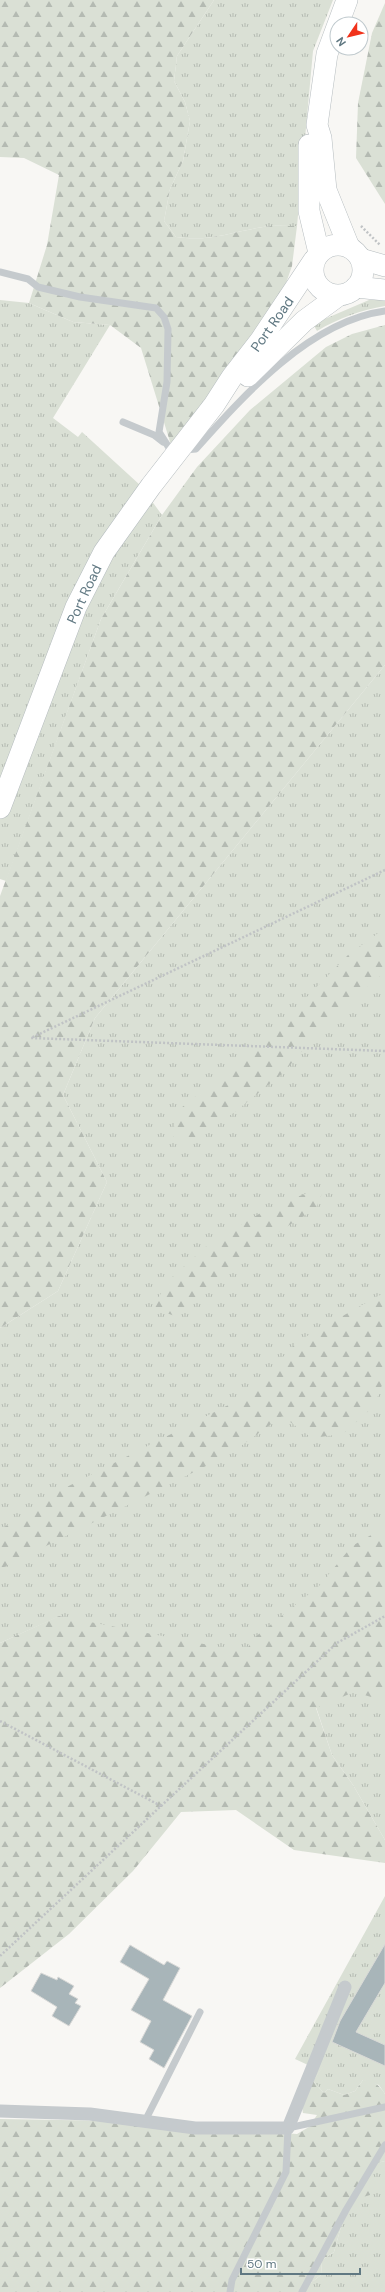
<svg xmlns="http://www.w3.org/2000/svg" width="385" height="2292" viewBox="0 0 385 2292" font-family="'DM Sans',sans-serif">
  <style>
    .grass { fill: url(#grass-tufts) }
    .forest { fill: url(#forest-firs) }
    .building { fill: #a8b5b9; stroke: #d9d9d7 }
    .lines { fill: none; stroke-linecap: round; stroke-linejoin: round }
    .primary-casing { stroke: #b5bcbf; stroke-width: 22 }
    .path { stroke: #c0c3c5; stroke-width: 2.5; stroke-dasharray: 2 2; stroke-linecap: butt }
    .lane { stroke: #c5cacd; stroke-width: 7 }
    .street { stroke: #c5cacd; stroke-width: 13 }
    .primary { stroke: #fff; stroke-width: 21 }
    .labels { text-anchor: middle; stroke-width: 4; stroke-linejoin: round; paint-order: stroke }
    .street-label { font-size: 14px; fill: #607882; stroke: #fff }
  </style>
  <defs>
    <pattern id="grass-tufts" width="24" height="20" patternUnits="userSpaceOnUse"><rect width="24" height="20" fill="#dae0d5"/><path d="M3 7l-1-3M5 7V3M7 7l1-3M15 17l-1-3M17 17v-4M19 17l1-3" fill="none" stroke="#b4bab2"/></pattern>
    <pattern id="forest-firs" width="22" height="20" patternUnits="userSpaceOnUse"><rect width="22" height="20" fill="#dae0d5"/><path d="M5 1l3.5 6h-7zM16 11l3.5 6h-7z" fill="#b4bab2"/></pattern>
  </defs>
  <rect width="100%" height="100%" fill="#f8f7f4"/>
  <g class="grass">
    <path d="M214 0H333L313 51 297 226C286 226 274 225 263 227 230 232 210 242 176 237L164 221 170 189 183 161 190 121 185 102 174 81 177 56Z"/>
    <polygon points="0,300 29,303 73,322 110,325 53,418 78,437 82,432 140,485 162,515 101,619 6,881 0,879"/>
    <path d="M369 300H385V306C361 310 339 318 317 331L313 324Z"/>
    <polygon points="385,665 385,1840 353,1785 332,1755 316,1707 60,1616 0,1643 0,1328 58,1291 107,1182 63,1095 95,1018"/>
    <polygon points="385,1896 385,2094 379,2085 363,2080 355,2091 344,2095 328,2089 324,2093 313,2081 327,2060 308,2065 295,2059"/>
    <polygon points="385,2161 385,2292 299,2292 321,2275 322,2260 334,2252 342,2223 377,2163"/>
  </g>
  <g class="forest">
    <path d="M0 0H214L177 56 174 81 185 102 190 121 183 161 170 189 164 221 176 237C210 242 230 232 263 227 274 225 286 226 297 226L292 266 279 303 171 445 141 348 110 325 73 322 29 303 47 245 59 175 24 158 0 157Z"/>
    <polygon points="385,3 385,204 356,158 358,103 372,33"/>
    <polygon points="385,325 385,665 95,1018 63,1095 107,1182 58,1291 0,1328 0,896 101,619 162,515 197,467 250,410 326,347 352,334"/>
    <polygon points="385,928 385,972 328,1021 284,1072 236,1111 191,1144 173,1138 176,1112 261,1044 348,955"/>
    <polygon points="325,1186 316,1208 255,1247 210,1290 175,1316 152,1308 170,1279 210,1243 269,1208"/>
    <polygon points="380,1295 385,1316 385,1377 374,1406 343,1434 312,1438 282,1416 230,1454 0,1569 0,1530 51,1495 246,1396 298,1341"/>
    <polygon points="385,1527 385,1701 354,1692 316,1708 332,1755 353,1785 385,1840 385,1863 294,1850 236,1810 181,1812 133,1871 69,1934 0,1988 0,1643 59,1616 245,1652 254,1638 319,1586 352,1546"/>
    <path d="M322 2055 328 2060 313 2081 324 2093 328 2089 344 2095 355 2091 363 2080C374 2080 380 2086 385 2094V2161L377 2163 370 2176V2195L356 2199 342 2223 334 2252 322 2260 321 2275 299 2292H0V2119L122 2121 297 2134 309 2127 317 2115 303 2113 299 2087Z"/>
  </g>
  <g class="building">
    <polygon points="385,1944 385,1983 356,2032 385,2045 385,2066 332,2042 340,2021"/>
    <polygon points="130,1945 164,1965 167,1961 180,1968 163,2000 192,2016 164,2068 149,2059 154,2050 140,2042 151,2021 131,2010 149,1979 120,1962"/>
    <polygon points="41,1973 57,1980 58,1977 74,1986 69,1994 78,1999 75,2003 81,2006 69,2026 52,2016 57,2007 31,1991"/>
  </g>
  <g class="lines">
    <g class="primary-casing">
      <g id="primary">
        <polyline points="347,0 327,54 317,125 321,138 326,190 349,247"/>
        <polyline points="309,145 309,211 319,253"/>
        <circle cx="338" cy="270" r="25"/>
        <polyline points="361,259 385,266"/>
        <polyline points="356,287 385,290"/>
        <polyline points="248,376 304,321 338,296"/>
        <polyline points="0,808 76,607 104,552 151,486 214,405 232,377 260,341 314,260"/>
      </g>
    </g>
    <g class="path">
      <polyline points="361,226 380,245"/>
      <polyline points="385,870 31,1038 385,1051"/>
      <polyline points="0,1721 161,1806 0,1956"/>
      <polyline points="161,1806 337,1643 385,1616"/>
    </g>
    <g class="lane">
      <polyline points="0,272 28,279 38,287 80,297 156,308 164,317 168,329 167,382 159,432 173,454"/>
      <polyline points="123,422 154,435 163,442"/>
      <path d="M185 450 196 449C244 395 310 321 385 311"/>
      <polyline points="145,2121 200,2012"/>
      <polyline points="230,2292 232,2280 286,2172 288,2128 385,2107"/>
      <polyline points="302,2292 346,2210 385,2145"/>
    </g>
    <polyline class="street" points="0,2111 90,2114 195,2128 288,2128 345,1987"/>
    <use href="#primary" class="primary"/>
  </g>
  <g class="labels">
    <g class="street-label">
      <text transform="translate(272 324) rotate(-55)" y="5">Port Road</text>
      <text transform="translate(84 594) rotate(-65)" y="5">Port Road</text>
    </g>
  </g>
  <g transform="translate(349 36) rotate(235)"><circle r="19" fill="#ffffff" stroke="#bfc9cd"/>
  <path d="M0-3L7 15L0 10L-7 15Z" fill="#f1321b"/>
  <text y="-6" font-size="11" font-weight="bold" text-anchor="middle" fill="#607882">N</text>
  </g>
  <path d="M241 2268v6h119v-6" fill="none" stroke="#607882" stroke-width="2"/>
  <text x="247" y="2268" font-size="12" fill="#607882" stroke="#ffffff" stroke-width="3" paint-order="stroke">50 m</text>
</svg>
